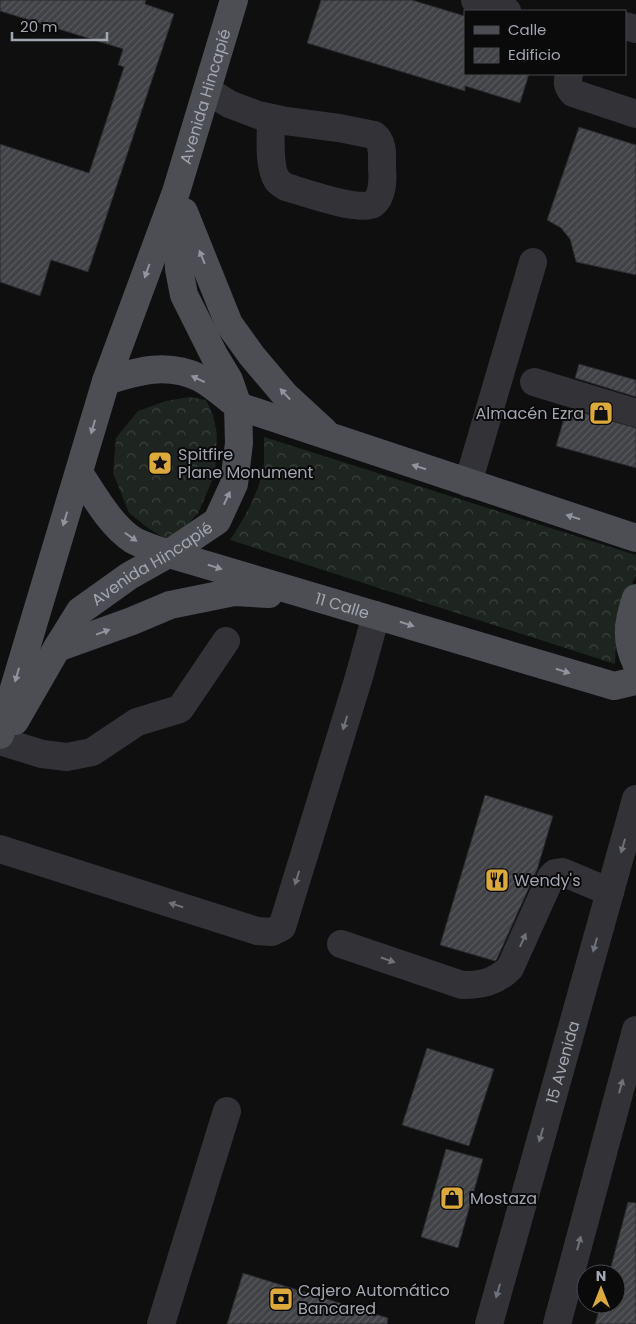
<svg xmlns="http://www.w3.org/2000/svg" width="636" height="1324" viewBox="0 0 636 1324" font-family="Poppins,sans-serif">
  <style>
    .forest { fill: url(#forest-crowns) }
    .building { fill: url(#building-hatch); stroke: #29292c }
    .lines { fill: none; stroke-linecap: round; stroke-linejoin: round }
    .minor { stroke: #333337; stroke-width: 28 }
    .major { stroke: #4d4e53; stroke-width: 28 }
    .oneway { fill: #91949d }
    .oneway2 { fill: #707279 }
    .labels { text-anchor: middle; stroke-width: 4; stroke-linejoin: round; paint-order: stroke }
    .street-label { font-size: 16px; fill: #a2a6af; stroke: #0a0a0b }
    .poi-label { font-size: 16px; fill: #a2a6af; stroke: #0a0a0b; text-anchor: start }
  </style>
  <defs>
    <pattern id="forest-crowns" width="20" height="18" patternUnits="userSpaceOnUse" patternTransform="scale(1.25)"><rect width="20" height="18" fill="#1e241f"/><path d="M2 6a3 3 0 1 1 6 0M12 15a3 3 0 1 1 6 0" fill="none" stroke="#3c413d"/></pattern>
    <pattern id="building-hatch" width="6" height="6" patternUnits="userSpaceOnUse" patternTransform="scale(1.25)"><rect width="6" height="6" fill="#414245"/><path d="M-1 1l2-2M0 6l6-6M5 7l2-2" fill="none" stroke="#595a5d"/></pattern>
  </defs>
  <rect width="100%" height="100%" fill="#0f0f10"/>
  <g class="forest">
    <polygon points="189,397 206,400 213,415 217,434 215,474 198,513 183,530 167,540 148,528 129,513 113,473 116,438 138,411 166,401"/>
    <path d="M264 437 636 555V576L620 608 616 637 615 664 230 540C245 518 262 487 264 461 264 453 264 445 264 437Z"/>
  </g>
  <g class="building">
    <polygon points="0,0 146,0 145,4 174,14 88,272 51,260 40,296 0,282 0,144 89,173 124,67 118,65 123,49 0,11"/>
    <polygon points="321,0 412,0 465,16 465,74 529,74 520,103 465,86 465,91 307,43"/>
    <polygon points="579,127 636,145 636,275 576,262 570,239 561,228 547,220"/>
    <polygon points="579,364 636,380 636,397 575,378"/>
    <polygon points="567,408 636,428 636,468 556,446"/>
    <polygon points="485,795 553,816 537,870 497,959 495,961 440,945"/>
    <polygon points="427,1048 494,1069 469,1146 402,1125"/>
    <polygon points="446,1149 483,1159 458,1248 421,1237"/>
    <polygon points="628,1202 636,1203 636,1324 595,1324 601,1304 616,1304 616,1274 609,1274"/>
    <polygon points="243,1273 388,1318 387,1324 227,1324"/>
  </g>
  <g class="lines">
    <g class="minor">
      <polyline points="475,0 507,11"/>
      <polyline points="625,26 636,29"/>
      <path d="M569 74C567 83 567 86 573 93L636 114"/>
      <path d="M207 90 229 104 258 115 286 121 339 128 374 135C384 142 382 157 382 168 383 178 383 197 373 204 360 212 303 192 286 187 283 185 279 183 277 180 268 166 271 134 271 118"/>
      <polyline points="534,382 636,413"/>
      <polyline points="468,483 533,262"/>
      <polyline points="3,742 42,754 67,757 92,752 137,722 180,709 226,641"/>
      <polyline points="0,849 257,931 272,932 282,927 359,677 376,615"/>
      <path d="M341 944 462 985C482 985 496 982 510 968L551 877 555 873 562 872 610 892"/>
      <polyline points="161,1324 227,1111"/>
      <path id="s1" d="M489 1324 636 799"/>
      <polyline points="557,1324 636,1030"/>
    </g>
    <g class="major">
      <polyline points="184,212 229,324 252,356 285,395 324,431"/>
      <path d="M106 381C138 371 167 362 200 378 213 385 226 397 238 406L636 538"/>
      <path id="s2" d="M79 473C94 495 110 525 133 540 143 546 156 549 166 553L614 686 636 681"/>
      <path d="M636 598C628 622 625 639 636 663"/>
      <polyline points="57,648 132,621 170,605 234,592 269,594"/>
      <path id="s3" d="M15 721 57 648 80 611 129 576 168 554 217 521 234 484 239 443 238 406 229 380 214 355 184 295 179 269 176 206"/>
      <path id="s4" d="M0 735 106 381 176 192 234 0"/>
    </g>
  </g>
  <defs><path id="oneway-solid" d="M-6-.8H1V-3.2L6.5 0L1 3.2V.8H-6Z" transform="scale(1.25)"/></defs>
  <g class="oneway">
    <use href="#oneway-solid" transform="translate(202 257) rotate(-112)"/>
    <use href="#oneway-solid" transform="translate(147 271) rotate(110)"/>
    <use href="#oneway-solid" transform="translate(198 379) rotate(-155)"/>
    <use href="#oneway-solid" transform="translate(285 394) rotate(-133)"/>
    <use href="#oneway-solid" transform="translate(93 427) rotate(106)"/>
    <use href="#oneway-solid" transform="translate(419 467) rotate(-162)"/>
    <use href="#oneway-solid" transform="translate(227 498) rotate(-65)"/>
    <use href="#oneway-solid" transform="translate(573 517) rotate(-162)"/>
    <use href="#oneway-solid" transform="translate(65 519) rotate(107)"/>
    <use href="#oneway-solid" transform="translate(131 537) rotate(35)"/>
    <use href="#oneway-solid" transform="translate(215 567) rotate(17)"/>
    <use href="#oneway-solid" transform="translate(407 624) rotate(17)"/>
    <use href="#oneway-solid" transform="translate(103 632) rotate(-20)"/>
    <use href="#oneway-solid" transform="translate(563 671) rotate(17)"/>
    <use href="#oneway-solid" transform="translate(17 675) rotate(106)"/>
  </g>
  <g class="oneway2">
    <use href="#oneway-solid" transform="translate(345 723) rotate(107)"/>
    <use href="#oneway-solid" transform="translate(623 846) rotate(106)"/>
    <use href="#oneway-solid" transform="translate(297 878) rotate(107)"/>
    <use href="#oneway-solid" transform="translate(176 905) rotate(-162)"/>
    <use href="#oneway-solid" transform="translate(523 940) rotate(-66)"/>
    <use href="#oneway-solid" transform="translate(595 945) rotate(106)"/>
    <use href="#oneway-solid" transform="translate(388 960) rotate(19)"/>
    <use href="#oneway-solid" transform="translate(621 1086) rotate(-75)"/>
    <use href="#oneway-solid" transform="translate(541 1135) rotate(106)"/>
    <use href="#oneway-solid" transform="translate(579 1243) rotate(-75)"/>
    <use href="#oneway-solid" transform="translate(498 1291) rotate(106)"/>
  </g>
  <defs>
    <g id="shop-square" transform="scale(1.25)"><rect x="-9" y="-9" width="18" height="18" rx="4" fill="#dca93c" stroke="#0a0a0b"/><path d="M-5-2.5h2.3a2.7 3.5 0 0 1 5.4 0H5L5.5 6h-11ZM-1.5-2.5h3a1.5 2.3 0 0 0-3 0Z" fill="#111"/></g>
    <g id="sight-square" transform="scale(1.25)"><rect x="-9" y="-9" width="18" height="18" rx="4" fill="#dca93c" stroke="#0a0a0b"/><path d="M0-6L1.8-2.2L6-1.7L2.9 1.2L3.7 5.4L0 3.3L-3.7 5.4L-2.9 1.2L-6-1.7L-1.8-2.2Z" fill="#111"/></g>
    <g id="restaurant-square" transform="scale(1.25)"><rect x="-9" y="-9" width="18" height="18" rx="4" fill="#dca93c" stroke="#0a0a0b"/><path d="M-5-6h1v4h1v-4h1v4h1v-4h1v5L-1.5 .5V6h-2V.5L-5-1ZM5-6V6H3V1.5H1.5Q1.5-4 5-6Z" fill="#111"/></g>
    <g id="bank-square" transform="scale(1.25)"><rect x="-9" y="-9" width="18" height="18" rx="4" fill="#dca93c" stroke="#0a0a0b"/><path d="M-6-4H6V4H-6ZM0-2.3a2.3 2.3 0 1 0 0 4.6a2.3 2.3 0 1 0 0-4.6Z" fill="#111"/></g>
  </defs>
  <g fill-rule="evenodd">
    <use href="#shop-square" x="601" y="413"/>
    <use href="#sight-square" x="160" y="463"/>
    <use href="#restaurant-square" x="497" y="880"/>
    <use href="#shop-square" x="452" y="1198"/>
    <use href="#bank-square" x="281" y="1299"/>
  </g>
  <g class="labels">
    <g class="street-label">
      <text dy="6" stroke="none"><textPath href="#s4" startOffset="671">Avenida Hincapié</textPath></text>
      <text dy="6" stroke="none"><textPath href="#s3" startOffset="214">Avenida Hincapié</textPath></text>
      <text dy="6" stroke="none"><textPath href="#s2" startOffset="306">11 Calle</textPath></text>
      <text dy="6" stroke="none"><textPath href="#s1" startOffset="272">15 Avenida</textPath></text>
    </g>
    <g class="poi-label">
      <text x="584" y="419" text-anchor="end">Almacén Ezra</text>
      <text x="178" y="460">Spitfire<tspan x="178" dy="18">Plane Monument</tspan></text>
      <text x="514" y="886">Wendy's</text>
      <text x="470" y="1204">Mostaza</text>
      <text x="298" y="1296">Cajero Automático<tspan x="298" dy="18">Bancared</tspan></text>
    </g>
  </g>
  <rect x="464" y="10" width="162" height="65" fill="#0a0a0b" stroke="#47484d"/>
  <rect x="474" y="26" width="25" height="8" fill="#4d4e53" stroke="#47484d"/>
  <text x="508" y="35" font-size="15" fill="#a2a6af">Calle</text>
  <rect x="474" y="48" width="25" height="15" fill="url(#building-hatch)" stroke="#47484d"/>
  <text x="508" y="60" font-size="15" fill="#a2a6af">Edificio</text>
  <g transform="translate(601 1289)"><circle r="24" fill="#0a0a0b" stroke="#47484d"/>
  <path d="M0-4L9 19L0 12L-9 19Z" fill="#dca93c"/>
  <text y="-8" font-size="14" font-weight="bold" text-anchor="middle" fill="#a2a6af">N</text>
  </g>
  <path d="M12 32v8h95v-8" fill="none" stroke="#a2a6af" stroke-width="2.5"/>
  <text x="20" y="32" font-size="15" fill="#a2a6af" stroke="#0a0a0b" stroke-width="4" paint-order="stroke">20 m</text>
</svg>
